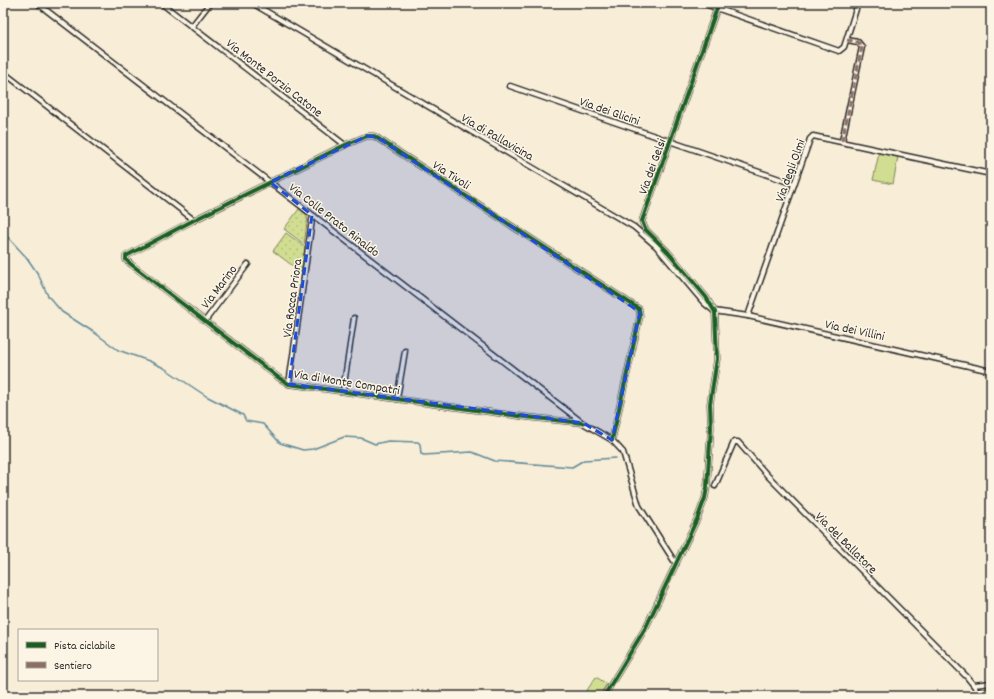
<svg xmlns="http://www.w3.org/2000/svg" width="994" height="699" viewBox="0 0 994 699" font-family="Dekko,sans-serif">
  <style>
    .grass { fill: url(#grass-dots); stroke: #7e845e }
    .park { fill: #d1de91; stroke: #7e845e }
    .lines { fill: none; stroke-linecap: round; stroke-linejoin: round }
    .stream { stroke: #608a9a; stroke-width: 1.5 }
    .street-casing { stroke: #2b2b2b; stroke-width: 7 }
    .primary-casing { stroke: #2b2b2b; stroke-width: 9 }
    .street { stroke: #fcf5e5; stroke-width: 4 }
    .primary { stroke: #fcf5e5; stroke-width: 6 }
    .quiet { stroke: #8d6e63; stroke-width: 3; stroke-dasharray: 6 3; stroke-linecap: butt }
    .cycleway-casing { stroke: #fcf5e5; stroke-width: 6 }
    .cycleway { stroke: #1b5e20; stroke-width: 4 }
    .marked { fill: #1d4ed8; fill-opacity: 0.2; stroke: #1d4ed8; stroke-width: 3; stroke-dasharray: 8 5; stroke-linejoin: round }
    .labels { text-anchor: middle; stroke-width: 3; stroke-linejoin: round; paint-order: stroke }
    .street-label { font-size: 13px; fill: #2b2b2b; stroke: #fcf5e5 }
  </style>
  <defs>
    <pattern id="grass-dots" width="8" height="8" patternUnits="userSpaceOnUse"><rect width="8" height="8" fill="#d1de91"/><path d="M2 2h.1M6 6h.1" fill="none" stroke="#b4bf7d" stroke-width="1.8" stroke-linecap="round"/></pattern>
  </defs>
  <rect width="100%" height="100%" fill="#f8edd6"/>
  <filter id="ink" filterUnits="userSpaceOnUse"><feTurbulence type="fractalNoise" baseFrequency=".025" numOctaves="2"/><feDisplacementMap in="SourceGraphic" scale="8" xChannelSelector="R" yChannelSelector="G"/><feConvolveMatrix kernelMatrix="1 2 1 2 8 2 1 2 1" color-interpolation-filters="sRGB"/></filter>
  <g filter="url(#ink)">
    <g class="grass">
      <polygon points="299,209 308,216 304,244 284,229"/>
      <polygon points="286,233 305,247 301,272 273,251"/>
    </g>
    <g class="park">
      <polygon points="879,153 898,157 893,184 873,180"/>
      <polygon points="596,677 607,684 599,696 583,696"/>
    </g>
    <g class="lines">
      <polyline class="stream" points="3,232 27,258 38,274 48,296 62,312 95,333 118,350 149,361 164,368 206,396 243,415 246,421 263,424 280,443 303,450 313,449 344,437 361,438 375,444 388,441 418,442 420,444 421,454 424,455 472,452 495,461 572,467 584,460 616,458"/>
      <g class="street-casing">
        <g id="street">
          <polyline points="37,3 583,423 612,440 623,452 639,506 676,564"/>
          <polyline points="161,3 345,145"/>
          <polyline points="252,3 634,227 656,246 704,303 714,311"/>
          <polyline points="702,3 839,51 844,47 858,3"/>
          <polyline points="192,26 210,3"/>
          <polyline points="3,72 194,220"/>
          <polyline points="510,86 794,184"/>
          <polyline points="842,141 862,47 858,42 847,40"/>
          <polyline points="714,311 748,316 991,371"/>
          <polyline points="748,316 810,139 813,136 991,174"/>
          <polyline points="205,321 248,264"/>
          <polyline points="289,384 312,220 314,216"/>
          <polyline points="343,391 354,318"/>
          <polyline points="397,399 405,351"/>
          <polyline points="583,423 526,417 289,384 279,378 132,265 126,260 126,256 194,220 345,145 367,136 374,136 639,309 640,316 612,440"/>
          <polyline points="715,486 734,442 738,442 767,475 967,677 975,687 977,695"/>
          <polyline points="974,685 991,683"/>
          <polyline points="604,696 646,627 698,517 705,498 707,487 711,428 710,404 717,359 715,312 706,297 668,252 645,229 642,221 717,8"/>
        </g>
      </g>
      <g class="primary-casing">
        <polyline id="primary" points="969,696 991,692"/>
      </g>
      <use href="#street" class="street"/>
      <use href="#primary" class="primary"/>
      <polyline class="quiet" points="842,141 862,47 858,42 847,40"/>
      <g class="cycleway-casing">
        <g id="cycleway">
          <polyline points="583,423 526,417 289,384 279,378 132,265 126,260 126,256 194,220 345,145 367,136 374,136 639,309 640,316 612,440"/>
          <polyline points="604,696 646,627 698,517 705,498 707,487 711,428 710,404 717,359 715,312 706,297 668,252 645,229 642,221 717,8"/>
        </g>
      </g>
      <use href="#cycleway" class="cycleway"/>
    </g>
  </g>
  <path class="marked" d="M367 136 377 137 640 312 612 440 583 423 289 384 312 215 270 182Z"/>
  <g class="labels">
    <g class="street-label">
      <text transform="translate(275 77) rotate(38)" y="5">Via Monte Porzio Catone</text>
      <text transform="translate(610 110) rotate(19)" y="5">Via dei Glicini</text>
      <text transform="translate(498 136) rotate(30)" y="5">Via di Pallavicina</text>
      <text transform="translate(651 166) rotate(-70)" y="5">Via dei Gelsi</text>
      <text transform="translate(789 170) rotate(-70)" y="5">Via degli Olmi</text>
      <text transform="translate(452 174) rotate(33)" y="5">Via Tivoli</text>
      <text transform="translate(335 219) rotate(38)" y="5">Via Colle Prato Rinaldo</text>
      <text transform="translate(218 286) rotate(-53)" y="5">Via Marino</text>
      <text transform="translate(291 298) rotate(-82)" y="5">Via Rocca Priora</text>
      <text transform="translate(855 329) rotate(12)" y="5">Via dei Villini</text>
      <text transform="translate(347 381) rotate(9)" y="5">Via di Monte Compatri</text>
      <text transform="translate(847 542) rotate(45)" y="5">Via del Ballatore</text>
    </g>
  </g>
  <rect width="994" height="699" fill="none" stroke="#fcf5e5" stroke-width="16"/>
  <rect x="8" y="8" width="978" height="683" fill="none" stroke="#2b2b2b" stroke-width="1.5" filter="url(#ink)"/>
  <rect x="18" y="629" width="140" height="52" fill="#fcf5e5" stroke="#a8a49b"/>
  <rect x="26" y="642" width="20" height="6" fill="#1b5e20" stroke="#a8a49b"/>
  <text x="54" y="649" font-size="12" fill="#2b2b2b">Pista ciclabile</text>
  <rect x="26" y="662" width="20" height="6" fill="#8d6e63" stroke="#a8a49b"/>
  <text x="54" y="669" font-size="12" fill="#2b2b2b">Sentiero</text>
</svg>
